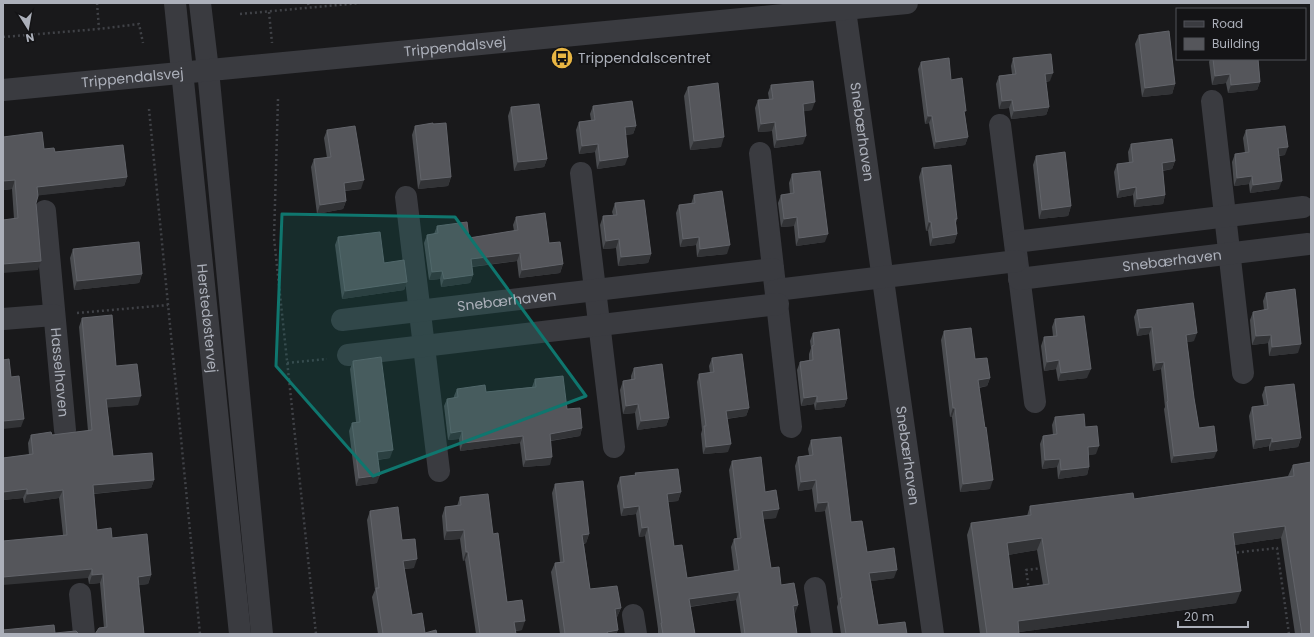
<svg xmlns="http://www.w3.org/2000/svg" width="1314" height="637" viewBox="0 0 1314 637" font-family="Poppins,sans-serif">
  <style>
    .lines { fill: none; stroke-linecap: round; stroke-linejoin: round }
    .path { stroke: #404247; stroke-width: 2.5; stroke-dasharray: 2 3; stroke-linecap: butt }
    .minor { stroke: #3a3b40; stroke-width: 22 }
    .wall { fill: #4a4c50; fill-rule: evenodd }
    .shaded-wall { fill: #323336 }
    .building { fill: #55565b; stroke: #62646a; fill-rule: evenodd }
    .marked { fill: #0f766e; fill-opacity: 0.2; stroke: #0f766e; stroke-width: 3; stroke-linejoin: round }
    .labels { text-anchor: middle; stroke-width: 4; stroke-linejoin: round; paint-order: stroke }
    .street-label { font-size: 14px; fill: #acb0ba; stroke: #141416 }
    .poi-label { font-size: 14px; fill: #acb0ba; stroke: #141416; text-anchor: start }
  </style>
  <rect width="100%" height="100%" fill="#19191b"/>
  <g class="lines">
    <g class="path">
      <polyline points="97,3 99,29"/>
      <polyline points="308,3 309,8"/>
      <polyline points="269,12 272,43"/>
      <polyline points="240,14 360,3"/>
      <polyline points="3,37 99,29 139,24 143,43"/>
      <polyline points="278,99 274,238 316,634"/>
      <polyline points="149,109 200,634"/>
      <polyline points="77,313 168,305"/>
      <polyline points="287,363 327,359"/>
      <polyline points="1232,553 1277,548 1289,634"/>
      <polyline points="1029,590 1026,570 1043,568"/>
      <polyline points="1034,628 1035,634"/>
    </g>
    <g class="minor">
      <path id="s1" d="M175 3 240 634"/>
      <polyline points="200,3 208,70 262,634"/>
      <path id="s2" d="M845 10 933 634"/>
      <path id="s3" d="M3 90 907 3"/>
      <polyline points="1212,101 1243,373"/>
      <polyline points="1000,125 1035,402"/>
      <polyline points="760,153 791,427"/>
      <polyline points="581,173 614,447"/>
      <polyline points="406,197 439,471"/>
      <path id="s4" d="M45 211 65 430"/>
      <polyline points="1015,242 1303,207"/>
      <path id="s5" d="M1019 279 1308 244"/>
      <polyline points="776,290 1017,261"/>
      <polyline points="3,319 54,315"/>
      <path id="s6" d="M342 320 773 269"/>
      <polyline points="348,355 778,304"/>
      <polyline points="815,588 822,634"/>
      <polyline points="80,594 84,634"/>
      <polyline points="633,615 636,634"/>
    </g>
  </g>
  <g class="wall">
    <polygon points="1139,35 1175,84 1172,94 1142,97 1135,44"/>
    <polygon points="1013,58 1050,81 1046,82 1049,107 1046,115 1011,119 1009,108 999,109 996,84 999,76 1012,74 1011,66"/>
    <polygon points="1210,59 1258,59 1260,82 1257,90 1228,93 1226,83 1212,85 1209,62"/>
    <polygon points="921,62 951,80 965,115 968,137 965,145 934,149 929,123 925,124 918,69"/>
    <polygon points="771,85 812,110 804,111 803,144 774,148 772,131 758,132 755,108 758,100 769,99 768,93"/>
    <polygon points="688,87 721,147 690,150 684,96"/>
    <polygon points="593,106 636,126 633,134 625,135 625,165 597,169 595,152 579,154 576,130 579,122 591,120 590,114"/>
    <polygon points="511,107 547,159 544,167 514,171 508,116"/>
    <polygon points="415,126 451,177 448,186 418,189 412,135"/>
    <polygon points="327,130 361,189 345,191 346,201 343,209 317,214 311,167 314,159 327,158 324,138"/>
    <polygon points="1246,130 1285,155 1279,156 1279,189 1250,193 1249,184 1234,186 1232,162 1235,154 1245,153 1243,138"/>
    <polygon points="3,137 55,152 127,177 124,186 38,195 36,203 38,270 14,219 12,189 3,190"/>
    <polygon points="1131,144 1175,161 1172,169 1163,171 1165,195 1163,204 1134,207 1133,195 1117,198 1114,172 1117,164 1129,163 1128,152"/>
    <polygon points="1036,156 1071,206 1068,216 1039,219 1033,165"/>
    <polygon points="922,168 957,219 956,223 957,234 954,243 930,246 928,231 926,231 919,177"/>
    <polygon points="792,174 825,242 796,246 794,226 781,227 778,203 781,195 790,194 789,183"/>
    <polygon points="694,195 727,254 697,257 696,245 680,247 676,213 679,205 691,204"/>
    <polygon points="615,203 651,254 648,263 618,266 616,248 603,249 600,225 603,216 613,215 612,212"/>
    <polygon points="516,217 549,243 563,264 560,273 519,278 517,261 472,267 473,275 470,283 441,287 440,279 429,280 424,243 427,235 434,234 437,226 469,238 514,231 513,225"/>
    <polygon points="338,237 384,263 407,282 404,290 342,299 335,245"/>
    <polygon points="73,249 142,274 139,283 74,290 70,258"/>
    <polygon points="1266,293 1298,353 1269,356 1268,343 1252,345 1250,320 1253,312 1264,310 1263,301"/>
    <polygon points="1137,310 1194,341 1187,342 1194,398 1199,428 1214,458 1171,463 1164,409 1165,407 1161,369 1153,371 1149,334 1137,336 1134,317"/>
    <polygon points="82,318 116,366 138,405 107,407 113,456 154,480 151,488 94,494 97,530 112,538 151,575 148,584 138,585 144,634 104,628 100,583 89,584 88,578 63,535 59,498 24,503 23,498 3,500 3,458 29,455 28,443 31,435 52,435 88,431 79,327"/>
    <polygon points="1055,319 1087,378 1058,381 1056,369 1044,371 1041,346 1044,337 1053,336 1052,327"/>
    <polygon points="944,331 975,359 990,378 987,386 979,388 990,489 960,492 952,417 950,417 941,340"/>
    <polygon points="813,333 847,399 844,407 815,410 814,404 801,406 797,370 800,362 809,360 809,354 811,348 810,341"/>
    <polygon points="712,358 749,408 746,416 727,419 728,452 703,454 701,434 702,430 697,382 699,374 710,373 709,366"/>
    <polygon points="353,361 390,458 378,460 377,483 356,486 349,431 352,423 356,422 350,369"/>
    <polygon points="634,368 669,418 666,426 637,430 635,413 623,414 620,390 623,381 631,380 631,376"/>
    <polygon points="535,379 567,409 582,428 580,436 551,441 550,465 523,467 520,443 460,451 459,439 448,440 444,406 447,399 454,398 454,396 457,389 486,392 532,387"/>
    <polygon points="1265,387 1301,438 1298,447 1269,451 1269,446 1253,449 1249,416 1252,407 1264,406 1262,395"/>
    <polygon points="1055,417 1085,427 1096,454 1088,455 1089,467 1087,475 1058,479 1057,467 1042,469 1040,444 1043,436 1053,435 1052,425"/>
    <polygon points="811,440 851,522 867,552 894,578 871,581 878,625 907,634 841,634 837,607 838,604 825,511 815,512 812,489 798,491 795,466 798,457 809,455 808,449"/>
    <polygon points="732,461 765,492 776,518 763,519 771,568 781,585 798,605 794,614 797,634 741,634 736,600 690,607 695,634 658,634 658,629 645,536 639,537 636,514 621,516 617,486 620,477 635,476 635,473 681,492 678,501 668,502 674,546 687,578 734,571 731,547 734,539 737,538 729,470"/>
    <path d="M1293 465 1311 634H1295L1281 538 1234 545 1236 603 1019 632V634H980L967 535 971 523 1027 516 1030 506 1134 499 1288 476ZM1037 550 1043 585 1013 589 1008 555Z"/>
    <polygon points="555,484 589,534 586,543 584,544 590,589 621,608 617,617 616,617 618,630 616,634 560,634 551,572 555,563 560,562 552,493"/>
    <polygon points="460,497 493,534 507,602 522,630 516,631 516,634 476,634 465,560 463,561 460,539 444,540 442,516 445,507 457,506"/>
    <polygon points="370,511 402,540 414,568 404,569 412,615 425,633 437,634 378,634 372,597 375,590 367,520"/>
  </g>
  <g class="shaded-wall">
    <polygon points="1053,73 1050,81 1042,82 1045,74"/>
    <polygon points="1230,74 1226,83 1212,85 1215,76"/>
    <polygon points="1260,82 1257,90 1228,93 1231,85"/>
    <polygon points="1175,84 1172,94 1142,97 1145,88"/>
    <polygon points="1012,100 1009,108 999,109 1002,101"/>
    <polygon points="815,102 812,110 800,112 803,104"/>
    <polygon points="1049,107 1046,115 1011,119 1014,111"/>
    <polygon points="928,116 932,116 929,123 925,124"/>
    <polygon points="775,122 772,131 758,132 761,124"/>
    <polygon points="636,126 633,134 622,135 625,127"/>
    <polygon points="806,136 803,144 774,148 777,140"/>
    <polygon points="724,137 721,147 690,150 694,141"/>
    <polygon points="968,137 965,145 934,149 936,142"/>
    <polygon points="598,144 595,152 579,154 582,146"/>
    <polygon points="1288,147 1285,155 1275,156 1278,148"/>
    <polygon points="628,157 625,165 597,169 600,161"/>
    <polygon points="547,159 544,167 514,171 518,162"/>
    <polygon points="1175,161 1172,169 1159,171 1162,163"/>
    <polygon points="1252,176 1249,184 1234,186 1237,178"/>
    <polygon points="127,177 124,186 34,196 37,187"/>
    <polygon points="451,177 448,186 418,189 421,180"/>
    <polygon points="15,180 12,189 3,190 3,181"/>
    <polygon points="364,180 361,189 341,191 344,183"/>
    <polygon points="1282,181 1279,189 1250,193 1253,185"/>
    <polygon points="1136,187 1133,195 1117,198 1120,190"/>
    <polygon points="1165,195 1163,204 1134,207 1137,199"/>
    <polygon points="346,201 343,209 317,214 320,205"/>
    <polygon points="1071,206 1068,216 1039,219 1042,210"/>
    <polygon points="797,217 794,226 781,227 784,219"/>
    <polygon points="929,222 931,222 928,231 926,231"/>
    <polygon points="828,234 825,242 796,246 799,238"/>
    <polygon points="957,234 954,243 930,246 933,238"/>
    <polygon points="699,237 696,245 680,247 683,239"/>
    <polygon points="619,239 616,248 603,249 606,241"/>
    <polygon points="730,245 727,254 697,257 700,249"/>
    <polygon points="520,253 517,261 468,267 471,259"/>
    <polygon points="651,254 648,263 618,266 621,257"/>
    <polygon points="41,261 38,270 3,273 3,264"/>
    <polygon points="563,264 560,273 519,278 522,270"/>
    <polygon points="442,271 440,279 429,280 432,272"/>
    <polygon points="142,274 139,283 74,290 77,281"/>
    <polygon points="473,275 470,283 441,287 444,279"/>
    <polygon points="407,282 404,290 342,299 345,291"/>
    <polygon points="1152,327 1149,334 1137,336 1140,328"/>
    <polygon points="1197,333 1194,341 1183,343 1186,335"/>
    <polygon points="1271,335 1268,343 1252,345 1256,336"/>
    <polygon points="1301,344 1298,353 1269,356 1272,347"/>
    <polygon points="1059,360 1056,369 1044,371 1047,362"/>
    <polygon points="1164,362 1161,369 1153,371 1156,363"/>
    <polygon points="1091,369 1087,378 1058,381 1061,373"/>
    <polygon points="990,378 987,386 975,388 978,380"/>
    <polygon points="141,396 138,405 103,408 106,399"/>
    <polygon points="817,396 814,404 801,406 804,398"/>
    <polygon points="847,399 844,407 815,410 817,402"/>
    <polygon points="638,404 635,413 623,414 626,406"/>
    <polygon points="749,408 746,416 724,419 726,411"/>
    <polygon points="953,408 955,408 952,417 950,417"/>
    <polygon points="669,418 666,426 637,430 641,421"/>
    <polygon points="24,419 21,427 3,429 3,421"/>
    <polygon points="582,428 580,436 547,441 550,434"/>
    <polygon points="462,431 459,439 448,440 451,433"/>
    <polygon points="523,436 520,443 460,451 463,443"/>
    <polygon points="1272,438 1269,446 1253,449 1256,440"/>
    <polygon points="1301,438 1298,447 1269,451 1272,442"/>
    <polygon points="731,444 728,452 703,454 706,447"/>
    <polygon points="1099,446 1096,454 1085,456 1088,447"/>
    <polygon points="393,450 390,458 374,460 377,452"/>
    <polygon points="1217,451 1214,458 1171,463 1174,456"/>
    <polygon points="552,457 550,465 523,467 526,460"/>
    <polygon points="1060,459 1057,467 1042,469 1045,460"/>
    <polygon points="1089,467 1087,475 1058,479 1061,470"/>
    <polygon points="380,475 377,483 356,486 359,478"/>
    <polygon points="154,480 151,488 90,494 93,485"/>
    <polygon points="816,480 812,489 798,491 801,482"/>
    <polygon points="993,480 990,489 960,492 963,484"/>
    <polygon points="27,489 23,498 3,500 3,492"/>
    <polygon points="63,490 59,498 24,503 27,494"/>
    <polygon points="681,492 678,501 664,502 667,494"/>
    <polygon points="828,502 825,511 815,512 818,503"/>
    <polygon points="639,506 636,514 621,516 624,508"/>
    <polygon points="779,509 776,518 759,520 762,511"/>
    <polygon points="1285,526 1281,538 1228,546 1233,533"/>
    <polygon points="648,527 645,536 639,537 642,528"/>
    <polygon points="464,530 460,539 444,540 447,531"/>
    <polygon points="589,534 586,543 579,544 582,535"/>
    <polygon points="1042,538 1037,550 1002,556 1007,543"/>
    <polygon points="466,552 468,552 465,560 463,561"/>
    <polygon points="417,559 414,568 400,569 403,561"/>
    <polygon points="92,569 88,578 3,585 3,577"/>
    <polygon points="897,570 894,578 866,582 869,573"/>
    <polygon points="103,574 100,583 89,584 92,575"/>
    <polygon points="151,575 148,584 134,586 138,577"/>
    <polygon points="1241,591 1236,603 1013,633 1018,621"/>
    <polygon points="739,592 736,600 686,607 689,599"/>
    <polygon points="798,605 795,614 790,615 793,606"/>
    <polygon points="621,608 617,617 611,618 615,609"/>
    <polygon points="525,621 522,630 511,631 514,622"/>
    <polygon points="618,630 616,634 606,634 607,632"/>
  </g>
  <g class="building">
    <polygon points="1169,31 1175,84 1145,88 1139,35"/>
    <polygon points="1051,54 1053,73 1045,74 1049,107 1014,111 1012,100 1002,101 999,76 1016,74 1013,58"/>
    <polygon points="949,58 951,80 962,78 966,111 964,111 968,137 936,142 932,116 928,116 921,62"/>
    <polygon points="1213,59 1258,59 1260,82 1231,85 1230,74 1215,76"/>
    <polygon points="813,81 815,102 803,104 806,136 777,140 775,122 761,124 758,100 773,99 771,85"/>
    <polygon points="718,83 724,137 694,141 688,87"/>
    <polygon points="632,101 636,126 625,127 628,157 600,161 598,144 582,146 579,122 595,120 593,106"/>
    <polygon points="539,104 547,159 518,162 511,107"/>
    <polygon points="433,123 433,124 446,123 451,177 421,180 415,126"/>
    <polygon points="355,126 364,180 344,183 346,201 320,205 314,159 331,157 327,130"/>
    <polygon points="1285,126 1288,147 1278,148 1282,181 1253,185 1252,176 1237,178 1235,154 1249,152 1246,130"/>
    <polygon points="42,132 44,149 54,148 55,152 123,145 127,177 37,187 38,196 36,203 41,261 3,264 3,220 18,218 15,180 3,181 3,137"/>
    <polygon points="1172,139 1175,161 1162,163 1165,195 1137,199 1136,187 1120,190 1117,164 1133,162 1131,144"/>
    <polygon points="1065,152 1071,206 1042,210 1036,156"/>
    <polygon points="951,165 957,219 955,219 957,234 933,238 931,222 929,222 922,168"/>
    <polygon points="820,171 828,234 799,238 797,217 784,219 781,195 794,193 792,174"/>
    <polygon points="722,191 730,245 700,249 699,237 683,239 679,205 695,203 694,195"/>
    <polygon points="644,200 651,254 621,257 619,239 606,241 603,216 617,215 615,203"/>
    <polygon points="545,213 549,243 560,242 563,264 522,270 520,253 471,259 473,275 444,279 442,271 432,272 427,235 438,233 437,226 467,222 469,238 518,230 516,217"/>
    <polygon points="380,232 384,263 404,260 407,282 345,291 338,237"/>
    <polygon points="139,242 142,274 77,281 73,249"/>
    <polygon points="1295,289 1301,344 1272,347 1271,335 1256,336 1253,312 1268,309 1266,293"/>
    <polygon points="1193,303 1197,333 1186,335 1194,398 1199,428 1214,426 1217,451 1174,456 1167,402 1168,401 1164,362 1156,363 1152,327 1140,328 1137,310"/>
    <polygon points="112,315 116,366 137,364 141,396 106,399 113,456 152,453 154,480 93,485 97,530 111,528 112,538 147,534 151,575 138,577 144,634 95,634 99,628 107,627 103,574 92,575 92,569 3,577 3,541 67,535 63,490 27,494 27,489 3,492 3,458 33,454 31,435 51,432 52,435 92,430 82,318"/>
    <polygon points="1084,316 1091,369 1061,373 1059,360 1047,362 1044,337 1057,336 1055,319"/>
    <polygon points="971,328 975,359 987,358 990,378 978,380 985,428 986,427 993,480 963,484 955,408 953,408 944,331"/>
    <polygon points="839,329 847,399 817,402 817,396 804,398 800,362 813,360 812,346 814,345 813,333"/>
    <polygon points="742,354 749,408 726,411 731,444 706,447 704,426 706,426 699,374 714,372 712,358"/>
    <polygon points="381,357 393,450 377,452 380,475 359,478 352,423 360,422 353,361"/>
    <polygon points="9,359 11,377 19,376 24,419 3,421 3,360"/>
    <polygon points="662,364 669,418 641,421 638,404 626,406 623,381 635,379 634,368"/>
    <polygon points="563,376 567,409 580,408 582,428 550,434 552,457 526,460 523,436 463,443 462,431 451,433 447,399 458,397 457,389 485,385 486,392 536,387 535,379"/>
    <polygon points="1294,384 1301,438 1272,442 1272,438 1256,440 1252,407 1268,405 1265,387"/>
    <polygon points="1084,414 1085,427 1097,426 1099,446 1088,447 1089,467 1061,470 1060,459 1045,460 1043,436 1057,434 1055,417"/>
    <polygon points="841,437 851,522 862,521 867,552 894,548 897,570 869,573 878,625 905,622 907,634 846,634 840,598 842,598 828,502 818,503 816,480 801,482 798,457 813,455 811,440"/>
    <polygon points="761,457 765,492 776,490 779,509 762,511 771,568 779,567 781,585 794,583 798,605 793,606 797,634 745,634 739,592 689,599 695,634 663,634 661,623 662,623 648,527 642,528 639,506 624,508 620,477 636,475 635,473 678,469 681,492 667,494 674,546 682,545 687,578 739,570 734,539 741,538 732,461"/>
    <path d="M1311 462V634H1302L1285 526 1233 533 1241 591 1018 621 1019 634H987L971 523 1031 515 1030 506 1133 493 1134 499 1294 476 1293 465ZM1042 538 1049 584 1013 589 1007 543Z"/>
    <polygon points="583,481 589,534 582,535 590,589 617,586 621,608 615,609 618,630 607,632 608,634 565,634 555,563 564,562 555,484"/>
    <polygon points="488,494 493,534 498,533 507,602 522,600 525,621 514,622 516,634 480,634 468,552 466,552 464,530 447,531 445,507 461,505 460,497"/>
    <polygon points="398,507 402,540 415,539 417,559 403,561 412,615 422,613 425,633 436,630 437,634 383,634 376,588 379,588 370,511"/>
    <polygon points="54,625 55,633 76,631 79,634 3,634 3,630"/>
  </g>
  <path class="marked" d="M282 214 455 217 586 396 373 476 276 366Z"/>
  <defs>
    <g id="bus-disc" transform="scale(1.15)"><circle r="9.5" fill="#e9b643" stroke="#141416"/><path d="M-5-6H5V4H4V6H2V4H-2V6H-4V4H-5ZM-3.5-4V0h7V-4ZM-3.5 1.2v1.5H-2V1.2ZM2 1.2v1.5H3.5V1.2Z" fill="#111"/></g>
  </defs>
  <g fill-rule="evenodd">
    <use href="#bus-disc" x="562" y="58"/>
  </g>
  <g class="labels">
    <g class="street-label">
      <text dy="5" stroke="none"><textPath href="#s3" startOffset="454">Trippendalsvej</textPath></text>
      <text dy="5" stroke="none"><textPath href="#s3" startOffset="130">Trippendalsvej</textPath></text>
      <text dy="5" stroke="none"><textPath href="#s2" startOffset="123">Snebærhaven</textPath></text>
      <text dy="5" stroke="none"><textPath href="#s5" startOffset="154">Snebærhaven</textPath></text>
      <text dy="5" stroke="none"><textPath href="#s6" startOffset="166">Snebærhaven</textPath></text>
      <text dy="5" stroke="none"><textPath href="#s1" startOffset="317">Herstedøstervej</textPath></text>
      <text dy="5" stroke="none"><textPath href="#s4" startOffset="162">Hasselhaven</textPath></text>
      <text dy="5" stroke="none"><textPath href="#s2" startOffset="450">Snebærhaven</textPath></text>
    </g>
    <g class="poi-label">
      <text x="578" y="63">Trippendalscentret</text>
    </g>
  </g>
  <rect width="1314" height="637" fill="none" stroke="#acb0ba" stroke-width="8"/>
  <rect x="1176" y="8" width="130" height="52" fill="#141416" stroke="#515258"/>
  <rect x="1184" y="21" width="20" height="6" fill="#3a3b40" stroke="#515258"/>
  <text x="1212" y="28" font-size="12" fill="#acb0ba">Road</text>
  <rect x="1184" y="38" width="20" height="12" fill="#55565b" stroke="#515258"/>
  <text x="1212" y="48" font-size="12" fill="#acb0ba">Building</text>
  <g transform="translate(28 28) rotate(169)" stroke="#141416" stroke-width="3" paint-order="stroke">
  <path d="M0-3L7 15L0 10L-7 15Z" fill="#acb0ba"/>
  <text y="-6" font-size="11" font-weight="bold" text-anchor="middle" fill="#acb0ba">N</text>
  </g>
  <path d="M1178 621v6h70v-6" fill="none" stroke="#acb0ba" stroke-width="2"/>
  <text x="1184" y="621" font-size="12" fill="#acb0ba" stroke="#141416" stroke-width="3" paint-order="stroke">20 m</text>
</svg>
